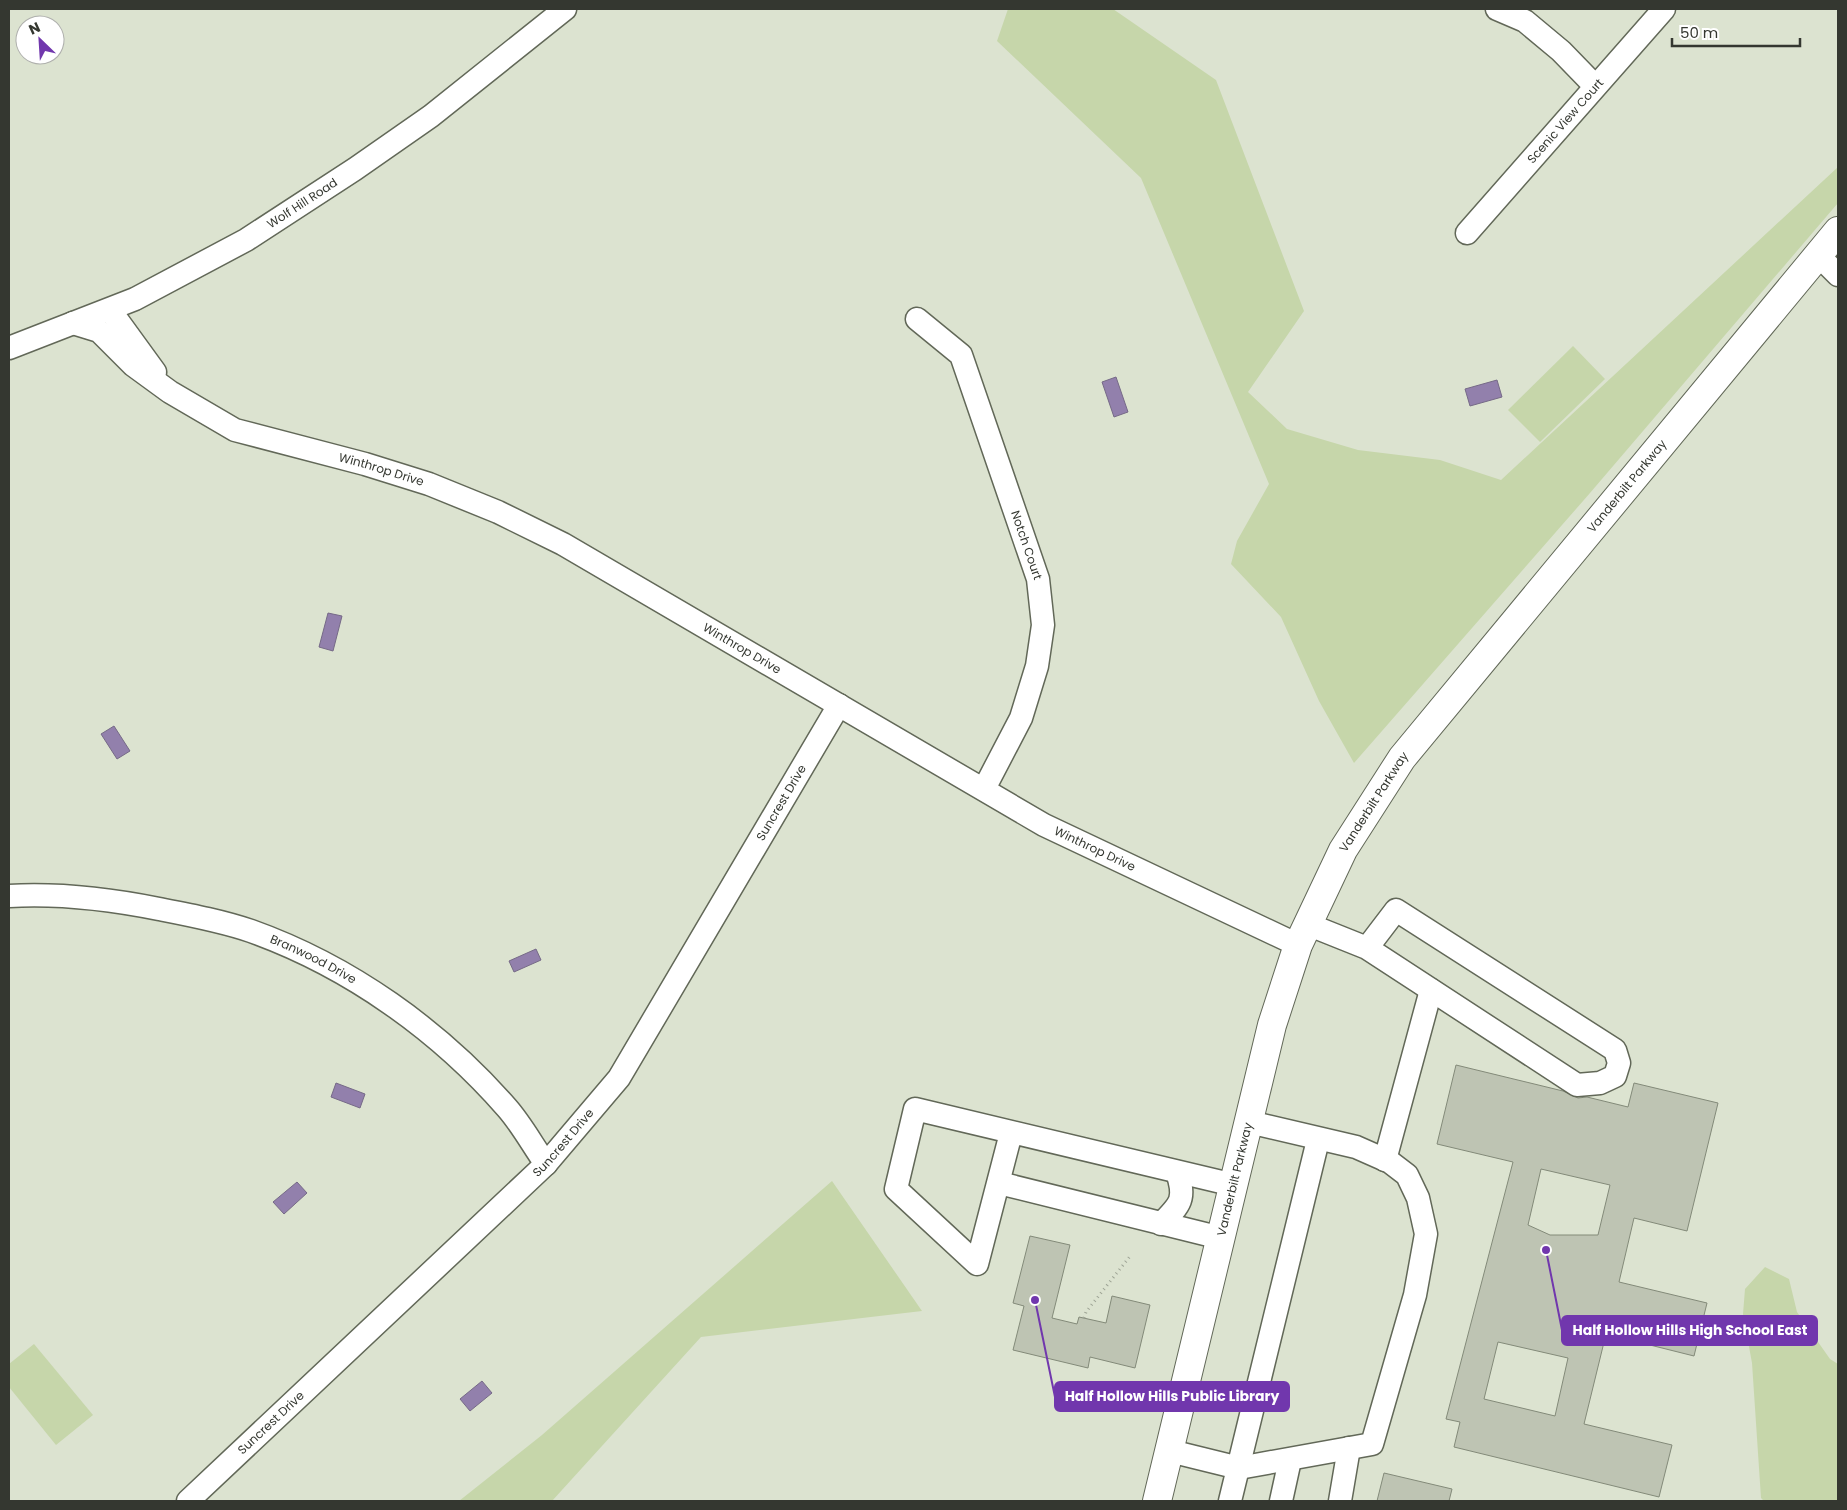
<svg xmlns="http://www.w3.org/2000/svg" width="1847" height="1510" viewBox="0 0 1847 1510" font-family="Poppins,sans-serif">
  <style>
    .green { fill: #c6d6aa }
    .water { fill: #9280ac; stroke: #766a87 }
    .building { fill: #bec4b3; stroke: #838a79; fill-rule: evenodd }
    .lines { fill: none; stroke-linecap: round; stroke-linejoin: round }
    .minor-casing { stroke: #626858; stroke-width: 25 }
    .major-casing { stroke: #626858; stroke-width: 30 }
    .path { stroke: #9ea495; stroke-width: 3; stroke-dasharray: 1 4; stroke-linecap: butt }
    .minor { stroke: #fff; stroke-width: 22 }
    .major { stroke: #fff; stroke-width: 28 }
    .labels { text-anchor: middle; stroke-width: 4; stroke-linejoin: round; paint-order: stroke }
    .street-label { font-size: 12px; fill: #343730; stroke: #fff }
    .leader { fill: none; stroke: #7137ad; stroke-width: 2 }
    .callout-dot { fill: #7137ad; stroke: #fff; stroke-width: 2 }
    .callout { fill: #7137ad; stroke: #7137ad; stroke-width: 2 }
    .callout-label { font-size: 14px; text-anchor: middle; font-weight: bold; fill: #fff }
  </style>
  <rect width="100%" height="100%" fill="#dce3d0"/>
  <g class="green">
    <polygon points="1008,9 1113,9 1216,80 1304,311 1248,392 1287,429 1358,450 1440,460 1501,480 1838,167 1838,203 1590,493 1354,763 1319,701 1281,617 1231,564 1237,541 1269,484 1141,178 997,41"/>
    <polygon points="1573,346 1605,379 1540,442 1508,410"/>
    <polygon points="832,1181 922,1311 701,1337 552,1501 459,1501 542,1435"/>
    <polygon points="1765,1267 1789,1279 1797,1312 1830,1359 1838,1364 1838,1501 1764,1501 1761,1498 1752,1363 1743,1314 1745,1289"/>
    <polygon points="34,1344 93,1415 56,1445 9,1387 9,1364"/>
  </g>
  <g class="water">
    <polygon points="1116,377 1128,412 1114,417 1102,382"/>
    <polygon points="1497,380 1502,397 1470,406 1465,389"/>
    <polygon points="328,613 342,616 333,651 319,647"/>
    <polygon points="114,726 130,751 117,759 101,734"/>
    <polygon points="536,949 541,960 514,972 509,961"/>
    <polygon points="336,1083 365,1094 360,1108 331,1097"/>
    <polygon points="297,1182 307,1193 284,1214 273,1202"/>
    <polygon points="482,1381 492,1393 470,1411 460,1399"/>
  </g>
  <g class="building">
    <path d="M1456 1065 1563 1091 1578 1098 1587 1097 1628 1107 1634 1083 1718 1103 1687 1231 1634 1218 1619 1282 1707 1303 1694 1356 1606 1334 1584 1424 1672 1445 1659 1497 1454 1447 1460 1422 1446 1419 1513 1162 1437 1144ZM1541 1169 1610 1185 1598 1235H1550L1528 1225ZM1498 1342 1568 1358 1555 1416 1484 1399Z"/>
    <polygon points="1030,1236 1070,1245 1052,1318 1077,1324 1079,1317 1106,1323 1112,1296 1150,1305 1135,1368 1090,1357 1088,1368 1013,1350 1024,1306 1013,1303"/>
    <polygon points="1384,1473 1452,1489 1449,1501 1377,1501"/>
  </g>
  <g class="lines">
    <g class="minor-casing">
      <g id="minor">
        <polyline points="1497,9 1525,21 1561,51 1595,86"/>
        <path id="s1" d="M1467 233 1664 9"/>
        <polyline points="1818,255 1838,275"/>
        <polyline points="110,310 155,372"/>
        <path id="s2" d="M917 319 961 355 1038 579 1043 625 1037 666 1021 718 984 789"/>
        <path id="s3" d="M73 323 99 331 133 365 170 392 235 430 365 464 429 484 498 512 563 544 1044 825 1298 945"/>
        <path id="s4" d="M9 348 135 299 246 240 355 169 431 116 565 9"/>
        <path id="s5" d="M9 896C60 893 109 899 159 909 190 915 222 921 251 931 349 966 439 1030 507 1108 522 1125 533 1146 546 1164"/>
        <polyline points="1307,924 1367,948 1577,1085 1600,1083 1615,1076 1619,1063 1615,1050 1396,910 1367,948"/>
        <polyline points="1011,1133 977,1264 896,1189 915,1109 1234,1185"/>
        <polyline points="1385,1160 1431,990"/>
        <polyline points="999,1183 1221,1238"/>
        <path d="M1161 1224C1181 1204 1186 1199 1177 1172"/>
        <polyline points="1170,1451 1239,1468 1372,1444 1415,1295 1426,1234 1418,1198 1407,1175 1390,1162 1356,1147 1249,1122"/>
        <path id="s6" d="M188 1501 546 1164 619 1078 839 705"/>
        <polyline points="1230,1501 1318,1140"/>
        <polyline points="1281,1501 1290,1460"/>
        <polyline points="1340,1501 1349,1448"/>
      </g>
    </g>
    <g class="major-casing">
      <g id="major">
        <path id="s7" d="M1157 1501 1272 1025 1298 945 1343 850 1402 758 1838 231"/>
      </g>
    </g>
    <polyline class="path" points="1084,1318 1086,1312 1131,1255"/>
    <use href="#minor" class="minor"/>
    <use href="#major" class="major"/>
  </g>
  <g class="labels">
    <g class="street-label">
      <text dy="4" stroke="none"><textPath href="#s1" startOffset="149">Scenic View Court</textPath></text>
      <text dy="4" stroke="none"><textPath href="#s4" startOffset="328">Wolf Hill Road</textPath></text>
      <text dy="4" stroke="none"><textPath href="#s3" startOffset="348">Winthrop Drive</textPath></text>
      <text dy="4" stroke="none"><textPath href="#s7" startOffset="1141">Vanderbilt Parkway</textPath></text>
      <text dy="4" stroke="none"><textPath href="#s2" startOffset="258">Notch Court</textPath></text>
      <text dy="4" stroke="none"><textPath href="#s3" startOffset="752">Winthrop Drive</textPath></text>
      <text dy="4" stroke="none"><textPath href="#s7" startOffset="736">Vanderbilt Parkway</textPath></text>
      <text dy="4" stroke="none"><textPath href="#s6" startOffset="924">Suncrest Drive</textPath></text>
      <text dy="4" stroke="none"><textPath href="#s3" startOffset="1158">Winthrop Drive</textPath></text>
      <text dy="4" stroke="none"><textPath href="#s5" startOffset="314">Branwood Drive</textPath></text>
      <text dy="4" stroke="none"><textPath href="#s6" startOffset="519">Suncrest Drive</textPath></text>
      <text dy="4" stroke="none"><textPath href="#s7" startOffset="331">Vanderbilt Parkway</textPath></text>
      <text dy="4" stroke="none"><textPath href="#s6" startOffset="114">Suncrest Drive</textPath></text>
    </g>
  </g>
  <path class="leader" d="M1546 1250L1562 1330M1035 1300L1055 1397"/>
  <g class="callout-dot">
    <circle cx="1546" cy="1250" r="5"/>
    <circle cx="1035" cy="1300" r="5"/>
  </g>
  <g class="callout">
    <rect x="1562" y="1316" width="255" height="29" rx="5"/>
    <rect x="1055" y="1382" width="234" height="29" rx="5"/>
  </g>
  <g class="callout-label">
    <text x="1690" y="1335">Half Hollow Hills High School East</text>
    <text x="1172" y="1401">Half Hollow Hills Public Library</text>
  </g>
  <rect width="1847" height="1510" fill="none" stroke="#343730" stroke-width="20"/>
  <g transform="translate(40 40) rotate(335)"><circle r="24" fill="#ffffff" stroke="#aeafac"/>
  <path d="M0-4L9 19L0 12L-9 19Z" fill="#7137ad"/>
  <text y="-8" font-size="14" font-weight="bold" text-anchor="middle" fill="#343730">N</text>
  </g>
  <path d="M1672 38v8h128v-8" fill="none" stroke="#343730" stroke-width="2.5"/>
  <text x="1680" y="38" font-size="15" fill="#343730" stroke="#ffffff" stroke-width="4" paint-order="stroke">50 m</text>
</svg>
